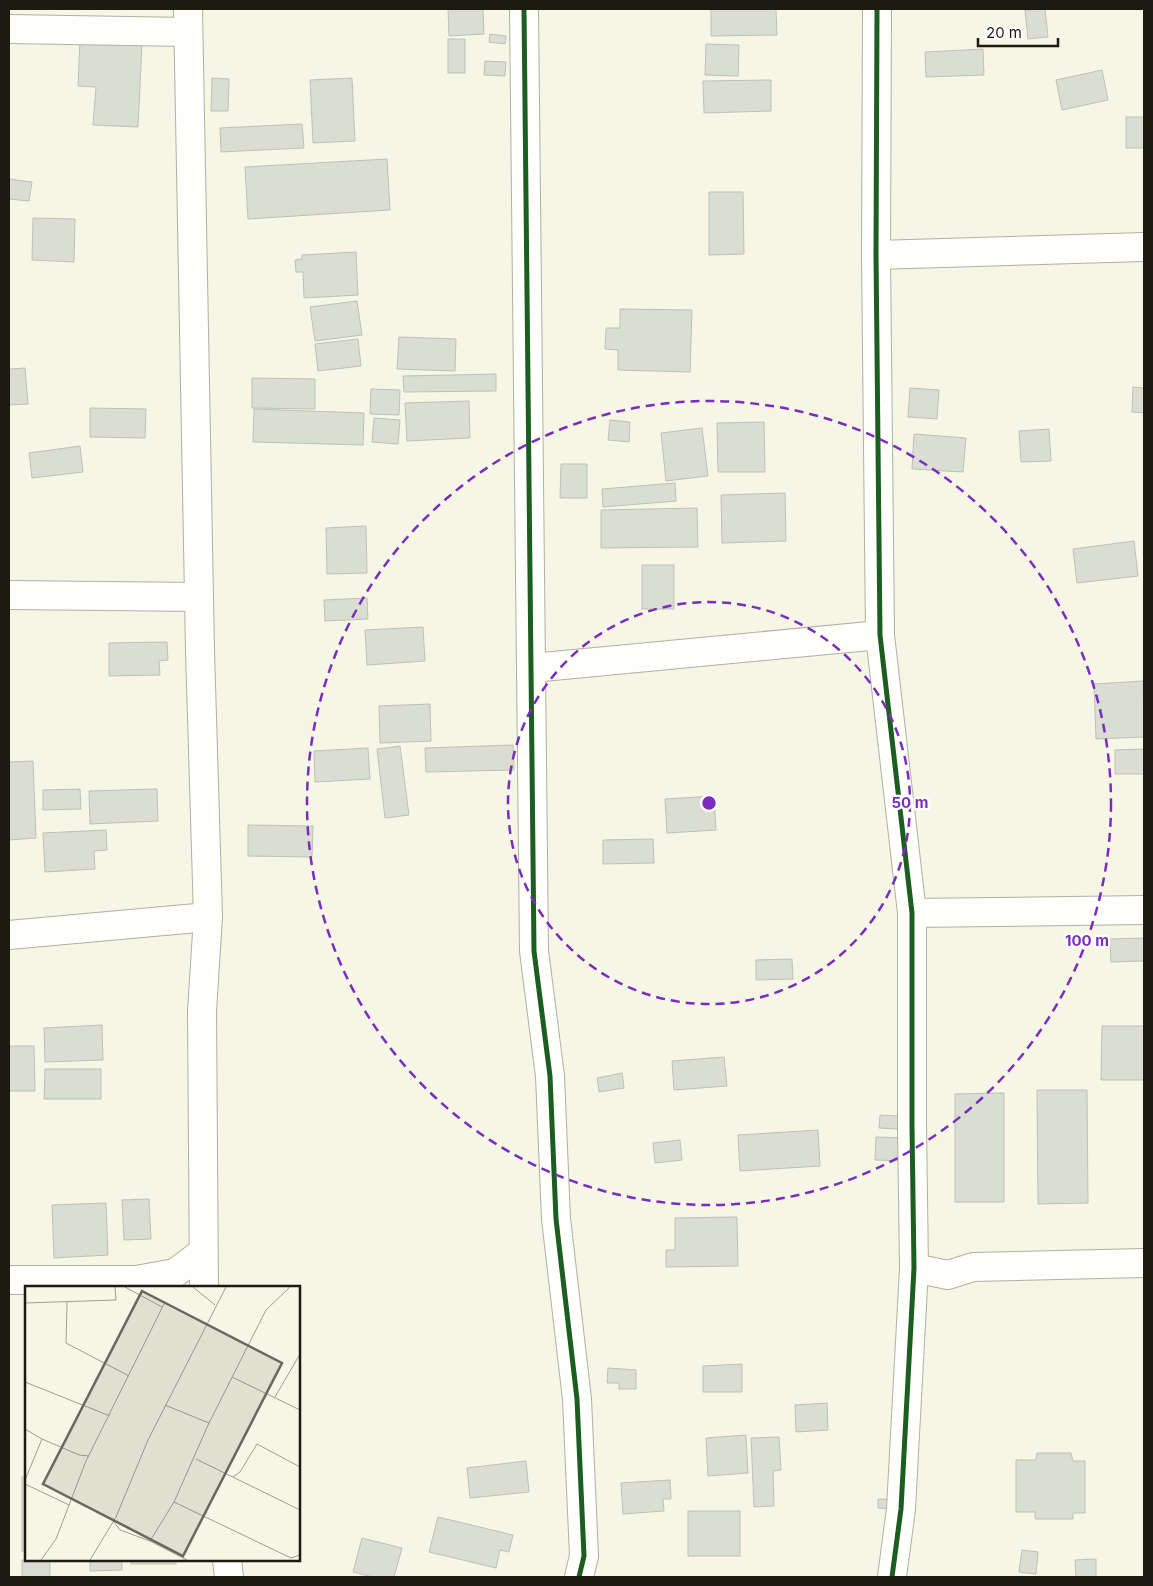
<svg xmlns="http://www.w3.org/2000/svg" width="1153" height="1586" viewBox="0 0 1153 1586" font-family="Inter,sans-serif">
  <style>
    .building { fill: #daddd2; stroke: #bdc1b5 }
    .lines { fill: none; stroke-linecap: round; stroke-linejoin: round }
    .minor-casing { stroke: #b0b0a3; stroke-width: 30 }
    .minor { stroke: #fefefb; stroke-width: 28 }
    .cycleway-casing { stroke: #fff; stroke-width: 8 }
    .cycleway { stroke: #1b5e20; stroke-width: 5 }
    .ring { fill: none; stroke: #7b2cbf; stroke-width: 2.5; stroke-dasharray: 9 6 }
    .inset-road { fill: none; stroke: #9e9e90; stroke-width: 1 }
    .view { fill: #68685b; fill-opacity: 0.15; stroke: #68685b; stroke-width: 2.5 }
    .inset-edge { fill: none; stroke: #1b1b10; stroke-width: 2.5 }
    .centre { fill: #7b2cbf; stroke: #fff; stroke-width: 2.5 }
    .ring-label { font-size: 15px; text-anchor: middle; font-weight: bold; fill: #7b2cbf; stroke: #fff; stroke-width: 4.5; stroke-linejoin: round; paint-order: stroke }
  </style>
  <rect width="100%" height="100%" fill="#f6f6e6"/>
  <g class="building">
    <polygon points="448,9 483,9 484,34 449,36"/>
    <polygon points="711,9 776,9 777,35 711,36"/>
    <polygon points="1045,9 1048,37 1028,39 1025,10"/>
    <polygon points="490,34 506,36 505,44 489,42"/>
    <rect x="448" y="39" width="17" height="34"/>
    <polygon points="80,40 142,43 138,127 93,125 96,87 78,86"/>
    <polygon points="706,44 739,45 738,76 705,75"/>
    <polygon points="983,49 984,75 926,77 925,52"/>
    <polygon points="485,61 506,62 505,76 484,75"/>
    <polygon points="1102,70 1108,100 1062,110 1056,80"/>
    <polygon points="212,78 229,79 228,111 211,111"/>
    <polygon points="352,78 355,141 313,143 310,80"/>
    <polygon points="771,80 771,111 704,113 703,81"/>
    <rect x="1126" y="117" width="18" height="31"/>
    <polygon points="302,124 304,148 221,152 220,128"/>
    <polygon points="387,159 390,210 248,219 245,167"/>
    <polygon points="9,179 32,182 29,201 9,199"/>
    <polygon points="709,192 743,192 744,254 709,255"/>
    <polygon points="33,218 75,219 74,262 32,260"/>
    <polygon points="356,252 358,295 304,298 303,272 296,272 295,260 302,259 302,255"/>
    <polygon points="357,301 362,335 315,341 310,307"/>
    <polygon points="620,309 692,310 690,372 618,370 618,350 605,349 606,328 620,328"/>
    <polygon points="399,337 456,339 455,371 397,369"/>
    <polygon points="358,339 361,366 318,371 315,344"/>
    <polygon points="25,368 28,404 9,405 9,369"/>
    <polygon points="496,374 496,391 404,392 403,376"/>
    <polygon points="252,378 315,379 315,409 252,408"/>
    <polygon points="1133,387 1144,388 1144,413 1132,412"/>
    <polygon points="910,388 939,390 937,419 908,417"/>
    <polygon points="371,389 400,390 399,415 370,414"/>
    <polygon points="469,401 470,438 407,441 405,403"/>
    <polygon points="90,408 146,409 145,438 90,437"/>
    <polygon points="254,409 364,413 363,445 253,442"/>
    <polygon points="374,418 400,420 398,444 372,442"/>
    <polygon points="610,420 630,422 629,442 608,440"/>
    <polygon points="764,422 765,472 718,472 717,423"/>
    <polygon points="702,428 708,476 666,481 661,433"/>
    <polygon points="1049,429 1051,461 1021,462 1019,431"/>
    <polygon points="914,434 966,438 963,472 912,469"/>
    <polygon points="80,446 83,472 32,478 29,453"/>
    <polygon points="561,464 587,464 587,498 560,498"/>
    <polygon points="675,483 676,501 603,507 602,489"/>
    <polygon points="785,493 786,541 722,543 721,495"/>
    <polygon points="697,508 698,547 601,548 601,510"/>
    <polygon points="366,526 367,573 327,574 326,528"/>
    <polygon points="1134,541 1138,576 1077,583 1073,549"/>
    <rect x="642" y="565" width="32" height="44"/>
    <polygon points="367,598 368,619 325,621 324,600"/>
    <polygon points="423,627 425,661 367,665 365,630"/>
    <polygon points="167,642 168,660 159,661 160,675 109,676 109,643"/>
    <polygon points="1143,681 1144,737 1096,739 1094,684"/>
    <polygon points="430,704 431,741 380,743 379,706"/>
    <polygon points="513,745 514,770 426,772 425,748"/>
    <polygon points="400,746 409,815 385,818 377,749"/>
    <polygon points="368,748 370,779 315,782 314,751"/>
    <polygon points="1144,749 1144,774 1115,774 1115,750"/>
    <polygon points="33,761 36,838 9,840 9,762"/>
    <polygon points="80,789 81,809 43,810 43,790"/>
    <polygon points="157,789 158,821 90,824 89,791"/>
    <polygon points="714,796 716,830 667,833 665,799"/>
    <polygon points="248,825 313,826 312,857 248,856"/>
    <polygon points="106,830 107,850 94,851 95,869 45,872 43,833"/>
    <polygon points="653,839 654,863 603,864 603,840"/>
    <polygon points="1144,938 1144,961 1111,962 1110,939"/>
    <polygon points="792,959 793,979 756,980 756,960"/>
    <polygon points="102,1025 103,1060 45,1062 44,1028"/>
    <polygon points="1102,1026 1144,1026 1144,1080 1101,1080"/>
    <polygon points="9,1046 34,1046 35,1091 9,1091"/>
    <polygon points="724,1057 727,1086 674,1090 672,1061"/>
    <polygon points="45,1069 101,1069 101,1099 44,1099"/>
    <polygon points="622,1073 624,1088 599,1092 597,1078"/>
    <polygon points="1037,1090 1087,1090 1088,1203 1038,1204"/>
    <polygon points="1004,1093 1004,1202 955,1202 955,1094"/>
    <polygon points="880,1115 899,1116 898,1129 879,1128"/>
    <polygon points="818,1130 820,1166 740,1171 738,1135"/>
    <polygon points="876,1137 907,1138 906,1161 875,1160"/>
    <polygon points="680,1140 682,1160 655,1163 653,1143"/>
    <polygon points="149,1199 151,1239 124,1240 122,1200"/>
    <polygon points="106,1203 108,1255 54,1258 52,1205"/>
    <polygon points="737,1217 738,1266 666,1267 666,1250 675,1250 675,1218"/>
    <polygon points="742,1364 742,1392 703,1392 703,1366"/>
    <polygon points="608,1368 636,1370 636,1389 619,1389 619,1383 607,1383"/>
    <polygon points="827,1403 828,1430 796,1432 795,1405"/>
    <polygon points="746,1435 748,1473 708,1476 706,1438"/>
    <polygon points="779,1437 781,1470 773,1471 774,1506 754,1507 751,1438"/>
    <polygon points="1037,1453 1071,1453 1073,1461 1085,1461 1085,1513 1073,1513 1073,1519 1035,1519 1035,1512 1016,1512 1016,1460 1036,1460"/>
    <polygon points="526,1461 529,1492 470,1498 467,1468"/>
    <rect x="22" y="1477" width="4" height="74"/>
    <polygon points="670,1480 671,1499 663,1499 664,1511 623,1514 621,1483"/>
    <polygon points="878,1499 897,1500 897,1509 878,1508"/>
    <rect x="688" y="1511" width="52" height="45"/>
    <polygon points="438,1517 513,1535 509,1552 500,1550 496,1568 429,1552"/>
    <polygon points="362,1538 402,1548 394,1577 373,1577 353,1572"/>
    <polygon points="1022,1550 1038,1552 1036,1574 1019,1572"/>
    <polygon points="1096,1559 1096,1577 1076,1577 1075,1560"/>
    <rect x="22" y="1560" width="28" height="17"/>
    <polygon points="90,1560 122,1560 122,1570 90,1571"/>
    <rect x="131" y="1560" width="45" height="4"/>
  </g>
  <g class="lines">
    <g class="minor-casing">
      <g id="minor">
        <polyline points="188,9 200,651 208,917 202,1011 204,1287"/>
        <polyline points="524,9 534,951 550,1076 556,1219 577,1399 584,1556 579,1577"/>
        <polyline points="877,9 876,255 880,635 912,913 912,1126 914,1268 901,1509 892,1577"/>
        <polyline points="9,29 188,32"/>
        <polyline points="876,255 1144,247"/>
        <polyline points="9,595 199,597"/>
        <polyline points="532,668 880,635"/>
        <polyline points="912,913 1144,910"/>
        <polyline points="9,935 208,917"/>
        <polyline points="914,1268 948,1275 973,1267 1144,1263"/>
        <polyline points="9,1280 136,1280 175,1273 203,1252"/>
        <polyline points="227,1560 229,1577"/>
      </g>
    </g>
    <use href="#minor" class="minor"/>
    <g class="cycleway-casing">
      <g id="cycleway">
        <polyline points="524,9 534,951 550,1076 556,1219 577,1399 584,1556 579,1577"/>
        <polyline points="877,9 876,255 880,635 912,913 912,1126 914,1268 901,1509 892,1577"/>
      </g>
    </g>
    <use href="#cycleway" class="cycleway"/>
  </g>
  <g class="ring">
    <circle cx="709" cy="803" r="201"/>
    <circle cx="709" cy="803" r="402"/>
  </g>
  <g transform="translate(25 1286)">
    <rect width="275" height="275" fill="#f6f6e6"/>
    <path class="inset-road" d="M100 1 137 21M168 1 190 19M42 16 41 57 104 90M0 17 91 14 90 1M207 91 275 124M0 96 85 130M250 111 275 68M140 119 184 137M0 143 17 153 0 194M17 153 54 169 64 170M171 173 275 224M208 191 215 186 232 158 275 181M0 198 44 219M149 216 266 272 275 269M88 235 95 244 125 255 162 274M125 255 149 216 184 137 241 24 265 1M16 274 31 253 61 175 139 18M65 274 91 231 123 154 201 1"/>
    <path class="view" d="M117 5 257 77 158 270 18 198Z"/>
    <rect width="275" height="275" class="inset-edge"/>
  </g>
  <circle cx="709" cy="803" r="8" class="centre"/>
  <g class="ring-label">
    <text x="910" y="808">50 m</text>
    <text x="1087" y="946">100 m</text>
  </g>
  <rect width="1153" height="1586" fill="none" stroke="#1b1b10" stroke-width="20"/>
  <path d="M978 38v8h80v-8" fill="none" stroke="#1b1b10" stroke-width="2.5"/>
  <text x="986" y="38" font-size="15" fill="#1b1b10" stroke="#ffffff" stroke-width="4" paint-order="stroke">20 m</text>
</svg>
